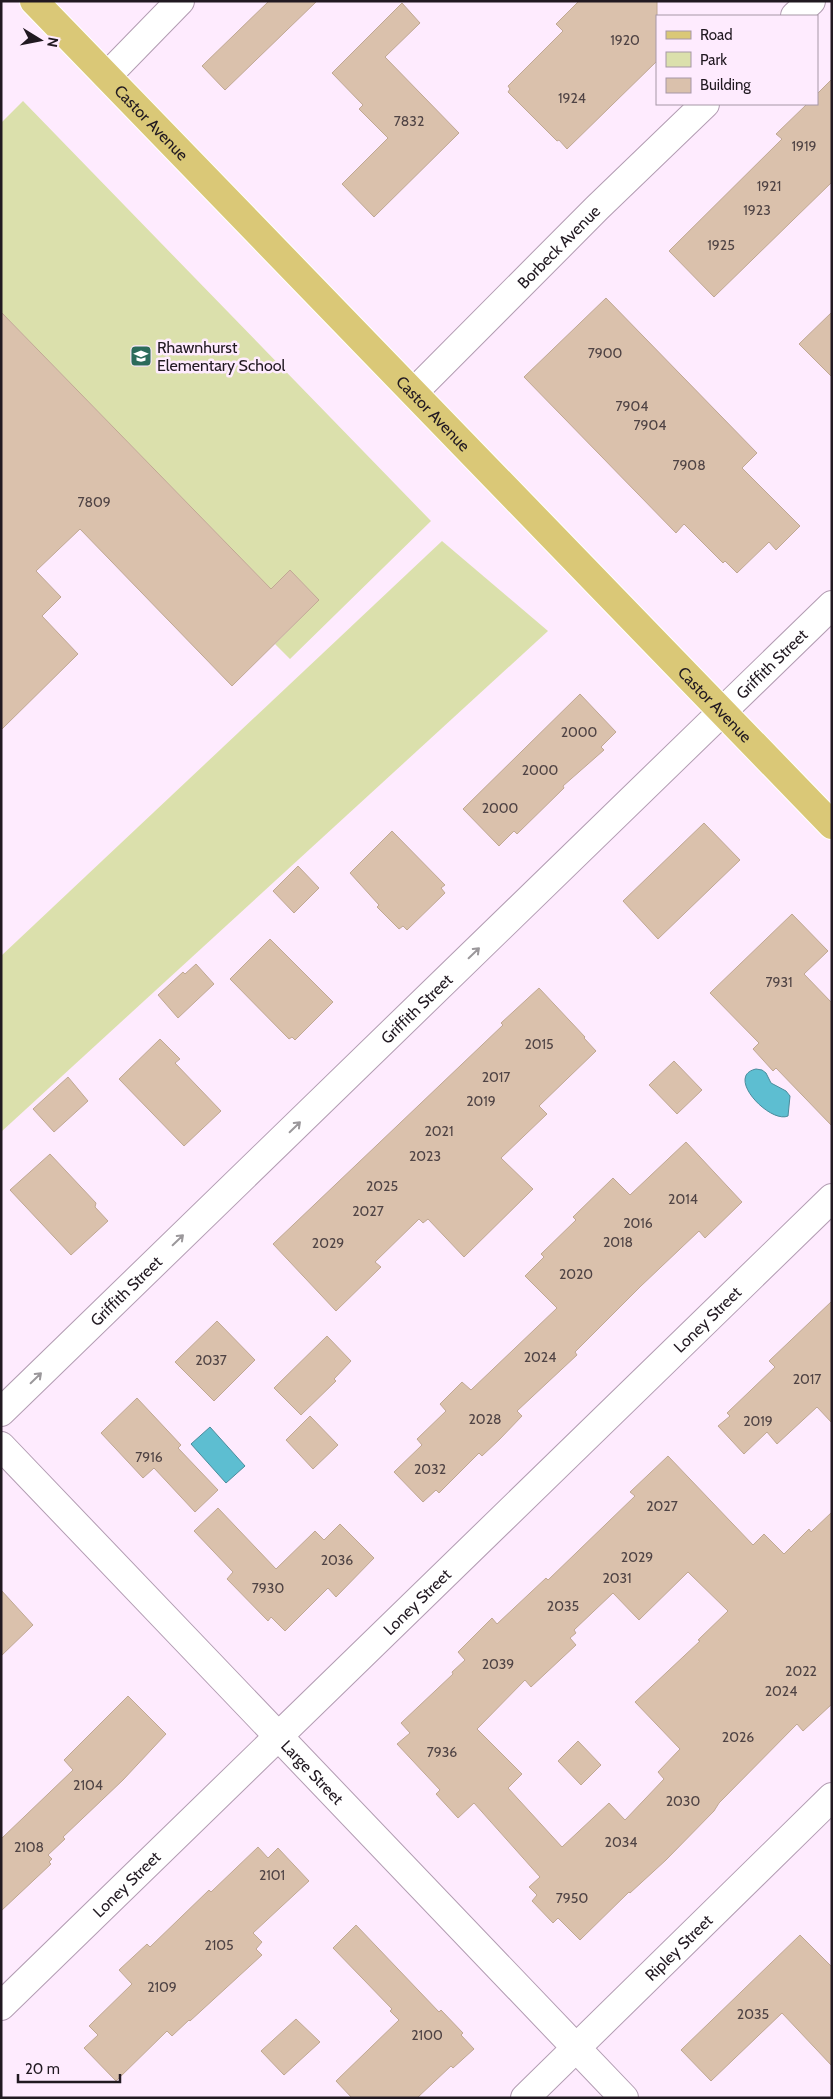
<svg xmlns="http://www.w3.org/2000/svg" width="833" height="2099" viewBox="0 0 833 2099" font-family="Cabin,sans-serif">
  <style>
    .green { fill: #dbe0ac }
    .water { fill: #5dbed1; stroke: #4b8c9c }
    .building { fill: #dac1ac; stroke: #c0a893; fill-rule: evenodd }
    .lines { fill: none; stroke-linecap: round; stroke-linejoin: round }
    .minor-casing { stroke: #b29cb2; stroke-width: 30 }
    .major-casing { stroke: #fff; stroke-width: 30 }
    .minor { stroke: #fff; stroke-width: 28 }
    .major { stroke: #dac877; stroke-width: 28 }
    .oneway { stroke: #9b989b }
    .labels { text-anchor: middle; stroke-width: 5; stroke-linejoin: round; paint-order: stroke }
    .number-label { font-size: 14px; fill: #4f4344 }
    .street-label { font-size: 16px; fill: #211921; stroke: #feebfe }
    .poi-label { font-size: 16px; fill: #211921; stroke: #feebfe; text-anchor: start }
  </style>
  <rect width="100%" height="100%" fill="#feebfe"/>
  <g class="green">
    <polygon points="23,101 431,521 290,659 275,644 319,600 290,570 271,589 1,312 1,123"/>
    <polygon points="442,541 548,631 1,1132 1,956"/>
  </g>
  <g class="water">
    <path d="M756 1069 762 1070 766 1073 771 1083 786 1091 790 1096 788 1116C770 1124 724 1076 756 1069Z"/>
    <polygon points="210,1427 245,1466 226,1483 191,1444"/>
  </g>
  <g class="building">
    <polygon points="269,1 317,1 225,90 202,66"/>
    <polygon points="579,1 657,1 657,61 567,149 559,140 557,141 508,92 510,89 508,86 563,31 556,24"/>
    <polygon points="402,3 420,23 385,57 459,133 374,217 342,184 388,138 359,109 363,105 332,73"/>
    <polygon points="832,79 832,182 714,297 669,251 782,139 776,134 807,104 817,104 817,94"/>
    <polygon points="606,298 757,453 742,468 800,526 776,550 769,542 737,573 725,561 723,563 684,524 676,533 524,377"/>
    <polygon points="1,312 271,589 290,570 319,600 232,686 80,529 36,571 61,597 42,616 78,654 1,730"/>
    <polygon points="832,312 832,377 799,344"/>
    <polygon points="580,694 616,732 601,747 604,750 563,786 564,788 517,834 514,831 499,846 463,809"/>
    <polygon points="704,823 740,860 658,939 623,901"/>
    <polygon points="392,831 445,885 441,888 445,893 407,930 403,926 399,929 377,907 379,905 350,873"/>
    <polygon points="298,866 319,888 294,913 273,891"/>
    <polygon points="792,914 828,951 804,974 832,1003 832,1126 776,1068 773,1071 753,1049 759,1043 710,993"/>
    <polygon points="270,939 333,1002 295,1040 292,1037 289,1039 230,979"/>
    <polygon points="196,964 214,984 178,1018 158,995 183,972 185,974"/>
    <polygon points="539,988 585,1037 584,1038 596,1051 539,1106 547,1114 501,1158 533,1189 464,1257 428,1219 423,1223 419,1219 375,1262 381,1267 336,1311 273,1244 503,1025 501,1023"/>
    <polygon points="160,1039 180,1059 175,1063 221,1111 184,1146 119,1079"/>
    <polygon points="674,1061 702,1090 677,1114 649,1085"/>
    <polygon points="68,1077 88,1101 54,1132 33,1109"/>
    <polygon points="686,1142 742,1202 705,1238 699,1231 641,1286 575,1352 577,1355 517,1411 522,1416 500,1439 482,1456 479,1453 439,1493 436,1490 423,1502 394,1472 422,1445 417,1439 446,1411 440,1404 462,1382 471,1390 557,1308 525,1276 544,1257 541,1254 576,1220 573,1217 613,1178 630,1195"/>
    <polygon points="50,1154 96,1203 95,1207 108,1221 71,1255 10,1190"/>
    <polygon points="832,1301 832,1423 817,1407 777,1444 767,1432 744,1454 718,1426 730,1416 727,1413 775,1367 769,1361"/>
    <polygon points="217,1321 255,1360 214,1401 175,1362"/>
    <polygon points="327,1336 351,1361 334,1379 336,1381 301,1415 274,1388"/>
    <polygon points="137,1398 181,1445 178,1448 218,1490 195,1512 154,1468 143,1478 101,1433"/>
    <polygon points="310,1416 338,1445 313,1469 286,1440"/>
    <path d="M668 1456 753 1545 764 1534 784 1554 809 1529 811 1532 832 1512V1704L803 1731 797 1724 719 1803 714 1811 666 1860 630 1893 629 1892 580 1940 558 1918 553 1923 532 1901 537 1895 529 1887 540 1877 474 1803 458 1818 436 1794 440 1790 397 1744 410 1733 401 1723 453 1674 452 1672 465 1660 458 1652 492 1618 497 1624 546 1578 548 1580 635 1496 630 1492ZM688 1572 728 1611 698 1640 700 1641 635 1702 680 1749 658 1772 664 1779 625 1820 609 1803 562 1847 508 1788 522 1774 477 1729 525 1680 531 1687 576 1645 570 1638 576 1633 574 1630 613 1593 639 1620Z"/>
    <polygon points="218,1508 276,1569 315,1531 324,1540 340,1524 374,1558 336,1597 328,1588 285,1631 271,1617 268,1621 227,1579 233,1572 194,1531"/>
    <polygon points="1,1590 33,1625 1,1656"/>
    <polygon points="128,1696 166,1734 123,1780 63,1837 65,1839 48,1855 52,1859 49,1862 51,1864 1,1911 1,1839 73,1770 64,1760"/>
    <polygon points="578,1741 601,1765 581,1785 558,1761"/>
    <polygon points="258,1847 268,1858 278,1848 309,1881 253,1933 262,1942 256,1949 262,1955 190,2021 189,2020 172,2036 167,2031 116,2081 84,2048 98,2035 89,2026 132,1984 119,1970 147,1944 150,1947 209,1890 211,1892"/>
    <polygon points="356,1925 439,2012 441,2010 463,2033 461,2035 474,2049 453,2068 451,2066 417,2098 352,2098 336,2081 399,2020 390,2011 392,2009 333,1948"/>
    <polygon points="800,1935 832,1967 832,2066 782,2013 711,2081 681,2050"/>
    <polygon points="296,2019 320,2042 284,2075 261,2051"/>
  </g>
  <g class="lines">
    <g class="minor-casing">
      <g id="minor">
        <polyline points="795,16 811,1"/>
        <polyline points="107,76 180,1"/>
        <path id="s1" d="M414 392 597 208 705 104"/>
        <path id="s2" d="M1 1412 832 605"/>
        <path id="s3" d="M1 1446 624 2098"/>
        <path id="s4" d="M1 2006 832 1198"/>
        <path id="s5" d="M525 2098 832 1797"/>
      </g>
    </g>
    <g class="major-casing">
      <g id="major">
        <path id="s6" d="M34 1 832 825"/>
      </g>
    </g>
    <use href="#minor" class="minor"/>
    <use href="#major" class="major"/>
  </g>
  <defs><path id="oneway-shaft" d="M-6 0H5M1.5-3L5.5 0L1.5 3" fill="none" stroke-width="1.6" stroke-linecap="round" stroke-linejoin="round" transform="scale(1.25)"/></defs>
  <g class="oneway">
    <use href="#oneway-shaft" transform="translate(474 953) rotate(-44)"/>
    <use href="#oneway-shaft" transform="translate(295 1127) rotate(-44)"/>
    <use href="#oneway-shaft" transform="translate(178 1240) rotate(-44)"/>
    <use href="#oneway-shaft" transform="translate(36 1378) rotate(-44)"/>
  </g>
  <defs>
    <g id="school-square" transform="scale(1.125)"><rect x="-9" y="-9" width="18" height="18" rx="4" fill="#2b6b5a" stroke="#feebfe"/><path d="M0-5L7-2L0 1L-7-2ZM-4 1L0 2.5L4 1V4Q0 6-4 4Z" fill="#fff"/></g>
  </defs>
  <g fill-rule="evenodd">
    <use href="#school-square" x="141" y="356"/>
  </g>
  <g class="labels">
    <g class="number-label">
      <text x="625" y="45">1920</text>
      <text x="572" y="103">1924</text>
      <text x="409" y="126">7832</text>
      <text x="804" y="151">1919</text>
      <text x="769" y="191">1921</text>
      <text x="757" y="215">1923</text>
      <text x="721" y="250">1925</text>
      <text x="605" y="358">7900</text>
      <text x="632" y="411">7904</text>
      <text x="650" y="430">7904</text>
      <text x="689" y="470">7908</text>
      <text x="94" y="507">7809</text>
      <text x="579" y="737">2000</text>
      <text x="540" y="775">2000</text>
      <text x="500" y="813">2000</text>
      <text x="779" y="987">7931</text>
      <text x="539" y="1049">2015</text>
      <text x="496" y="1082">2017</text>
      <text x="481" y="1106">2019</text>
      <text x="439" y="1136">2021</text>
      <text x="425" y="1161">2023</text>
      <text x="382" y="1191">2025</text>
      <text x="683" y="1204">2014</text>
      <text x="368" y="1216">2027</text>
      <text x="638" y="1228">2016</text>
      <text x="618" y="1247">2018</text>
      <text x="328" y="1248">2029</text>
      <text x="576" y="1279">2020</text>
      <text x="540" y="1362">2024</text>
      <text x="211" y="1365">2037</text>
      <text x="807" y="1384">2017</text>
      <text x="485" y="1424">2028</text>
      <text x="758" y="1426">2019</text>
      <text x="149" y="1462">7916</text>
      <text x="430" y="1474">2032</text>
      <text x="662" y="1511">2027</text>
      <text x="637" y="1562">2029</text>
      <text x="337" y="1565">2036</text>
      <text x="617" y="1583">2031</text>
      <text x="268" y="1593">7930</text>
      <text x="563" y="1611">2035</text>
      <text x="498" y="1669">2039</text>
      <text x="801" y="1676">2022</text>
      <text x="781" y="1696">2024</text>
      <text x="738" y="1742">2026</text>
      <text x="442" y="1757">7936</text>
      <text x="88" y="1790">2104</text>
      <text x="683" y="1806">2030</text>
      <text x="621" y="1847">2034</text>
      <text x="29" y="1852">2108</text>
      <text x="272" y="1880">2101</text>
      <text x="572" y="1903">7950</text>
      <text x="219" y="1950">2105</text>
      <text x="162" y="1992">2109</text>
      <text x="753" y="2019">2035</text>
      <text x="427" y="2040">2100</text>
    </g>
    <g class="street-label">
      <text dy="6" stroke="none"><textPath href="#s6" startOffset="169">Castor Avenue</textPath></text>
      <text dy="6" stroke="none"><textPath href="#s1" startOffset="205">Borbeck Avenue</textPath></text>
      <text dy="6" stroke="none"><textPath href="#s6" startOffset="574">Castor Avenue</textPath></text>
      <text dy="6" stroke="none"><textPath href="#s2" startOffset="1074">Griffith Street</textPath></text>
      <text dy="6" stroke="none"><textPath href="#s6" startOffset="979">Castor Avenue</textPath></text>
      <text dy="6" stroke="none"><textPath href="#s2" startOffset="579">Griffith Street</textPath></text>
      <text dy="6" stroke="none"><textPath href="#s2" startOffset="174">Griffith Street</textPath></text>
      <text dy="6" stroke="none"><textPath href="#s4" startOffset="985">Loney Street</textPath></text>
      <text dy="6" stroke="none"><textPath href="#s4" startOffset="580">Loney Street</textPath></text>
      <text dy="6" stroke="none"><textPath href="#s3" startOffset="451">Large Street</textPath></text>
      <text dy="6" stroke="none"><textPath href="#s4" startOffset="175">Loney Street</textPath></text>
      <text dy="6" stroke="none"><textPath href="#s5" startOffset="215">Ripley Street</textPath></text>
    </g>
    <g class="poi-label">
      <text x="157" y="353">Rhawnhurst<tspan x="157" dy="18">Elementary School</tspan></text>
    </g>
  </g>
  <rect width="833" height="2099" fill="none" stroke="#211921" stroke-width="5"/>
  <rect x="656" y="15" width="162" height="90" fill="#feebfe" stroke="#a697a6"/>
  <rect x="666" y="31" width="25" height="8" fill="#dac877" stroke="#a697a6"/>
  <text x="700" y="40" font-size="15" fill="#211921">Road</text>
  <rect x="666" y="52" width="25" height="15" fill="#dbe0ac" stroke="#a697a6"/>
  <text x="700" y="65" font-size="15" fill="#211921">Park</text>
  <rect x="666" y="78" width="25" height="15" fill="#dac1ac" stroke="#a697a6"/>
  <text x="700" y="90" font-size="15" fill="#211921">Building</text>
  <g transform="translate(40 40) rotate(100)" stroke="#feebfe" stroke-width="4" paint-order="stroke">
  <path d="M0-4L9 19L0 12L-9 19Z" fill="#211921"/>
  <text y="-8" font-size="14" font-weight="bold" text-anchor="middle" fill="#211921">N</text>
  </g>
  <path d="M18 2074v8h102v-8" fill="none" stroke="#211921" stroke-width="2.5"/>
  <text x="25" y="2074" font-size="15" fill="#211921" stroke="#feebfe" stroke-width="4" paint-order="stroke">20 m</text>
</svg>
